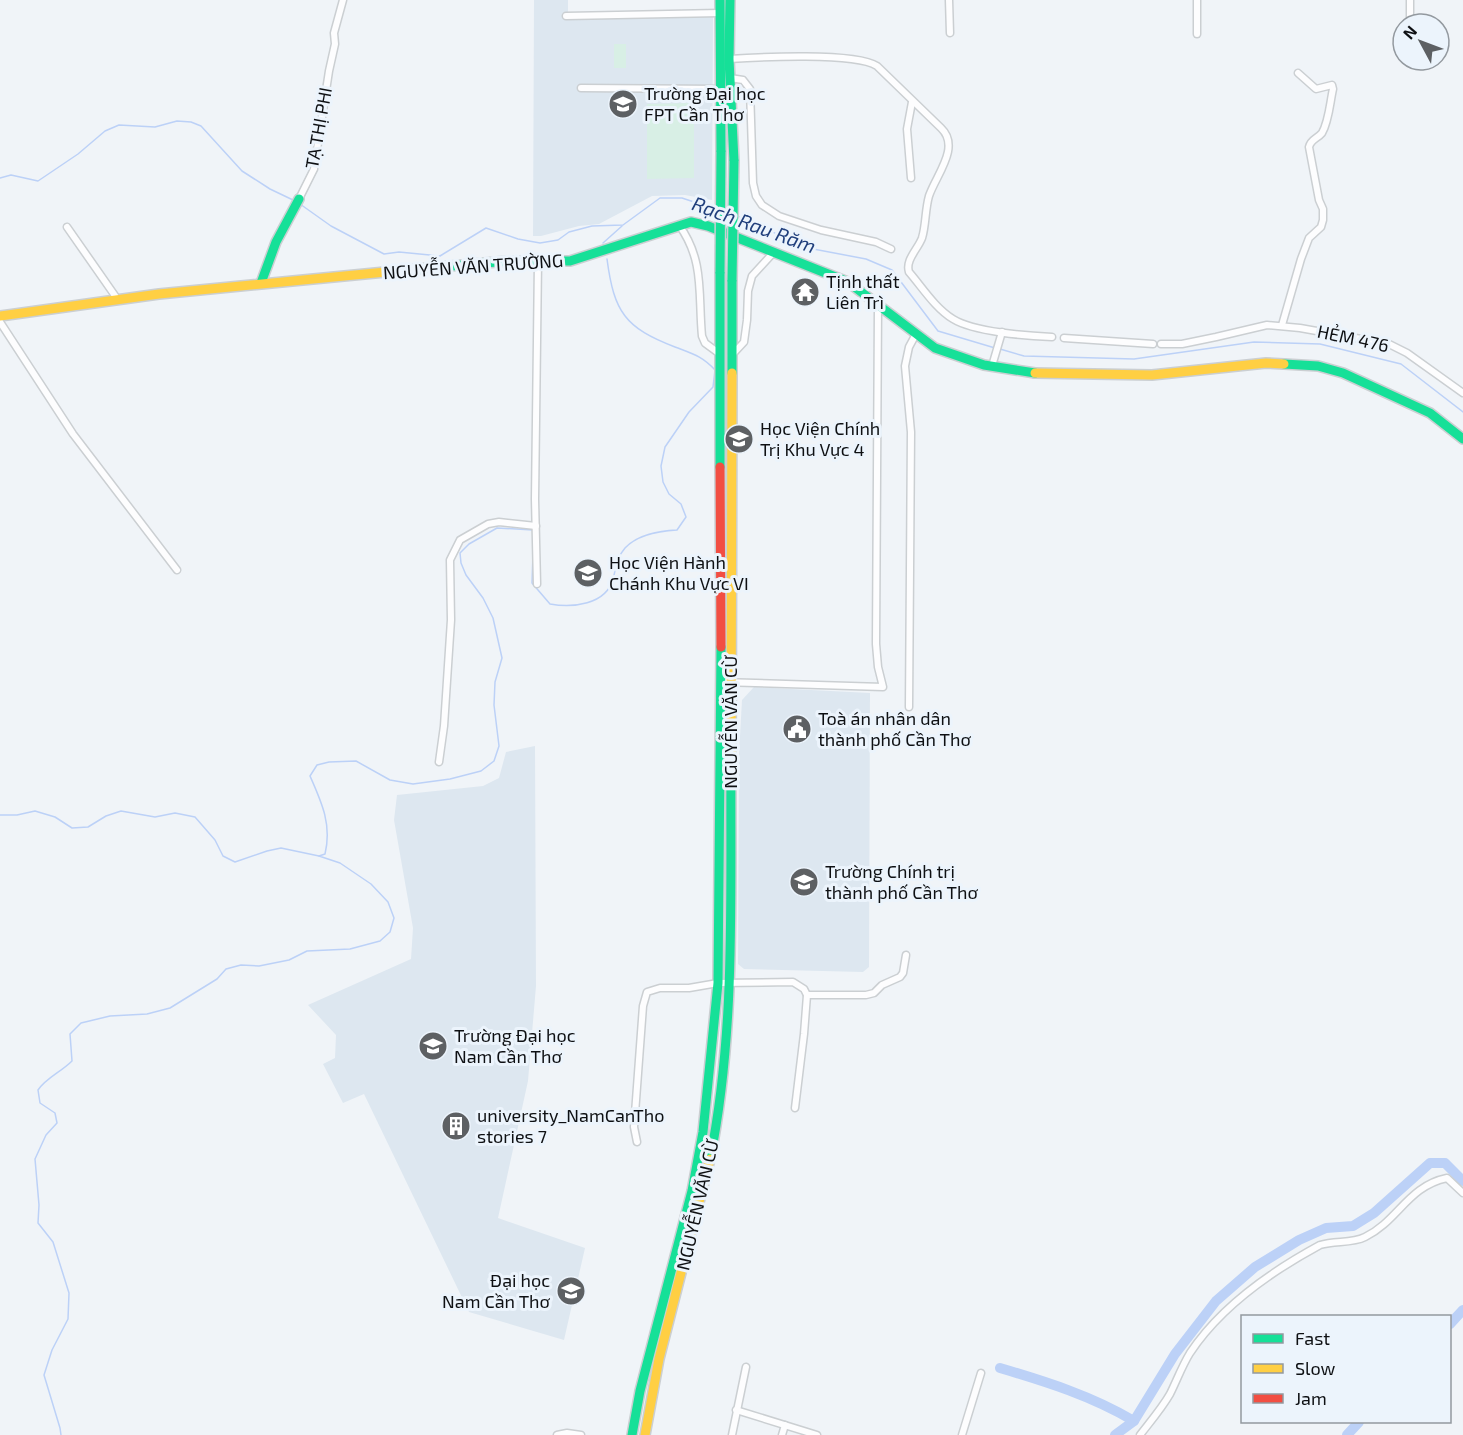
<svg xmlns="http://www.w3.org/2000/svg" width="1463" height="1435" viewBox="0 0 1463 1435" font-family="'Exo 2',sans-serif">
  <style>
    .built { fill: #dde7f0 }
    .green { fill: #d8efe5 }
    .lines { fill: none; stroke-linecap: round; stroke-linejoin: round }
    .stream { stroke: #bcd1f7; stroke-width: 1.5 }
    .river { stroke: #bcd1f7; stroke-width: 10 }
    .street-casing { stroke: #cbcfd2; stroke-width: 9 }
    .fast-casing { stroke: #cbcfd2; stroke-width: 12 }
    .slow-casing { stroke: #cbcfd2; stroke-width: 12 }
    .jam-casing { stroke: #cbcfd2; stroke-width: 12 }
    .street { stroke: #fdfdfe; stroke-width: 6 }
    .fast { stroke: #16e098; stroke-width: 9 }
    .slow { stroke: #ffcf43; stroke-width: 9 }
    .jam { stroke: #f24e42; stroke-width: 9 }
    .fast-bridge-casing { stroke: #cbcfd2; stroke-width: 12; stroke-linecap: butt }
    .fast-bridge { stroke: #16e098; stroke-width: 9 }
    .labels { text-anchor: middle; stroke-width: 6; stroke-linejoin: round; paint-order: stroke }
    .poi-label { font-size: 18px; fill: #0e1013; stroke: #ecf4fc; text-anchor: start }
    .street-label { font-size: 18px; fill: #0e1013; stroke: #ecf4fc }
    .water-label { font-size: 20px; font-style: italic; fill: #203f7c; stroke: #ecf4fc }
  </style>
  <rect width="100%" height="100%" fill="#f0f4f8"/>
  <g class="built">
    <polygon points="534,0 568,0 568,13 713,13 712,200 685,195 652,196 599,224 579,226 541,236 533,236"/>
    <polygon points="754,687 870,693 869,967 863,972 744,969 738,964 739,754 742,700"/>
    <polygon points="535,746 536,986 528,1081 498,1218 585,1248 564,1340 469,1312 364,1094 343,1103 323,1064 335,1058 336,1035 308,1005 411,959 413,928 394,820 397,795 483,786 499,778 506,752"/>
  </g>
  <g class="green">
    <rect x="614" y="44" width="12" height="24"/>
    <polygon points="694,103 694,178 647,179 647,104"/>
  </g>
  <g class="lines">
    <g class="stream">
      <polyline points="0,178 11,175 38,181 78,154 105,131 119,125 155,127 177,121 191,122 201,126 242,171 270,189 293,200"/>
      <polyline points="300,204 331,226 384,254 399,252 440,256 486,228 518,239 540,243 558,240 569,232 592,226 623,225 660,198 682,198 718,210"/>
      <polyline points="737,216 808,248 866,259 892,270 938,331 995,348"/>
      <polyline points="603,243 622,226"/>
      <polyline points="1000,349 1024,356 1134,359 1254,342 1320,344 1401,364 1463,412"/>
      <path d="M533 553 532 583 550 604C572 608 606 605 613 579 616 568 617 557 625 548 638 534 659 531 677 530L686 517 681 504 669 494 663 482 661 466 665 447 689 412 713 387 715 370C702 356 693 354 675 347 625 328 614 312 607 259"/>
      <polyline points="0,815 17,815 35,811 55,817 72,828 88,827 106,816 121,811 155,817 175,813 195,817 215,840 223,856 235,862 267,851 281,848 319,856"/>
      <path d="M61 1435 60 1428 44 1375 52 1350 68 1319 69 1293 53 1242 38 1223 39 1205 35 1159 46 1135 57 1123 55 1113 40 1103 38 1090C46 1078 61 1072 72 1061L70 1034 81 1023 110 1016 147 1014 170 1008 217 979 226 969 241 965 259 966 289 960 307 951 350 949 380 941 390 932 394 918 388 902 371 884 340 863 319 856 325 854C332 825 322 803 310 776L317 765 329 762 356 761 390 780 413 784 450 779 481 771 494 761 499 746 494 705 495 682 502 658 493 618 483 598 466 575 461 563 460 553 469 544 497 528 533 530"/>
    </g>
    <g class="river">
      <polyline points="1450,1324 1463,1310"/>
      <path d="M1000 1368C1047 1382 1092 1396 1134 1421"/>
      <polyline points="1115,1435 1134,1421 1175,1354 1216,1301 1255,1267 1299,1240 1326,1228 1353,1226 1374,1213 1430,1163 1445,1163 1463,1181"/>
      <polyline points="1347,1435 1359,1422"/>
    </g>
    <g class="street-casing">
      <g id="street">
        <polyline points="949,0 950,33"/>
        <polyline points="566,16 720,13"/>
        <polyline points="1410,24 1410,0"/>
        <polyline points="1197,34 1197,0"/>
        <path d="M729 59C759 57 855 52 877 66L941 128C961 147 936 175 929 196 925 210 926 225 922 238 918 249 905 260 909 272 922 287 935 308 953 319 974 332 1027 336 1052 337"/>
        <polyline points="730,78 743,80 750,89 753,183 756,196 762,205 779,216 821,230 876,242 891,249"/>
        <polyline points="581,88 720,89"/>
        <polyline points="911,178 907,129 912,102"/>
        <polyline points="299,199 314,169 329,71 335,44 334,33 343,0"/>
        <path d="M679 225C705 261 698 295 702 336L705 343 720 354"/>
        <polyline points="67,227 118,300"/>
        <polyline points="0,322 73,434 177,570"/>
        <path d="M1282 325 1301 259 1309 238 1321 227 1323 220V209L1319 200 1309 147C1311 139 1317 139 1322 133 1329 121 1330 102 1333 89L1332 85 1316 89 1298 73"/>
        <polyline points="1064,338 1153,344"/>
        <polyline points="1161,344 1182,344 1216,337 1267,325 1300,328 1389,344 1407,353 1463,393"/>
        <polyline points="731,356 744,342 747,320 748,291 752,276 774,252"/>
        <polyline points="992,366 1002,332"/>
        <polyline points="537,584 535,499 538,261"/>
        <polyline points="721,682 883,687 878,667 876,644 878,306"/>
        <polyline points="909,707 911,432 905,366 909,347 916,334"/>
        <polyline points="439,762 444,726 451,620 450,560 460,540 488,524 499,522 536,526"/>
        <polyline points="807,995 866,995 874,993 882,985 900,977 903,973 906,955"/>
        <polyline points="637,1142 634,1127 643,1006 647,992 660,988 689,988 718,983 793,982 804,989 807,995 804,1034 795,1108"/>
        <polyline points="736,1410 817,1435"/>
        <polyline points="557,1435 567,1433 581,1435"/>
        <polyline points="732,1435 746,1367"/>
        <polyline points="782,1435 785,1425"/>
        <polyline points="962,1435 981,1373"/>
        <path d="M1140 1435C1150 1422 1162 1408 1170 1394 1177 1380 1182 1366 1190 1353 1221 1306 1272 1271 1320 1245 1335 1240 1351 1244 1365 1237 1398 1221 1408 1186 1447 1178L1463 1193"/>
      </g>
    </g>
    <g class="fast-casing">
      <g id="fast">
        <polyline points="720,0 721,152"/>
        <polyline points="730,0 729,59 734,161"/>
        <polyline points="406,270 508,261 570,261 691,222 708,226 848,282 935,348 984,365 1035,373"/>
        <polyline points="720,272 720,467"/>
        <polyline points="261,283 276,242 299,199"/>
        <polyline points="1284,364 1318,366 1343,373 1430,413 1463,439"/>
        <polyline points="732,373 732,280"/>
        <path d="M710 1159C736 1030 730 897 731 766"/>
        <polyline points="632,1435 640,1391 692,1191 703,1132 718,983 721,647"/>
      </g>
    </g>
    <g class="slow-casing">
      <g id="slow">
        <polyline points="0,316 159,294 406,270"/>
        <polyline points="1035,373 1152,375 1266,363 1284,364"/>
        <polyline points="731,766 732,373"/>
        <polyline points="645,1435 659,1359 710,1159"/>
      </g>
    </g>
    <g class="jam-casing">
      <polyline id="jam" points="720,467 721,647"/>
    </g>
    <use href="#street" class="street"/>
    <use href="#fast" class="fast"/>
    <use href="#slow" class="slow"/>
    <use href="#jam" class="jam"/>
    <g class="fast-bridge-casing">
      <g id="fast-bridge">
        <polyline points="720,272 721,152"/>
        <polyline points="732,280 734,161"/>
      </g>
    </g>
    <use href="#fast-bridge" class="fast-bridge"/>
  </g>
  <defs>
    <g id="university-disc" transform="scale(1.5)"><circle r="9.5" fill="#5d6063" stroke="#ecf4fc"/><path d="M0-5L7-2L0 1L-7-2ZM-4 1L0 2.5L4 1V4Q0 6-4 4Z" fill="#fff"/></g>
    <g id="temple-disc" transform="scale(1.5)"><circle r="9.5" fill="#5d6063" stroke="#ecf4fc"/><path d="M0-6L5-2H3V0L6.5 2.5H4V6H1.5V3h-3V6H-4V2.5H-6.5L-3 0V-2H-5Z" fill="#fff"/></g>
    <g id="civic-disc" transform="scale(1.5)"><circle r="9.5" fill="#5d6063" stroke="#ecf4fc"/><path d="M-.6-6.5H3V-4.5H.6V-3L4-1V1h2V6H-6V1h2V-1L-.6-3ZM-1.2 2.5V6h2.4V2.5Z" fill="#fff"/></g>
    <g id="building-disc" transform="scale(1.5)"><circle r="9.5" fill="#5d6063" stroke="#ecf4fc"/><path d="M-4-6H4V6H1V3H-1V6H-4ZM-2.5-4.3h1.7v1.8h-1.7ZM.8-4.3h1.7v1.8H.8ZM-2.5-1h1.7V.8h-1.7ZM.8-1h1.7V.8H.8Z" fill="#fff"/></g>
  </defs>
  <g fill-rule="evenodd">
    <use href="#university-disc" x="623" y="104"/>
    <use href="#temple-disc" x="805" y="292"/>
    <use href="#university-disc" x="739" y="439"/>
    <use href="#university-disc" x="588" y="573"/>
    <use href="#civic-disc" x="797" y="729"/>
    <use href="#university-disc" x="804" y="882"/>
    <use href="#university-disc" x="433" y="1046"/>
    <use href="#building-disc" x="456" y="1126"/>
    <use href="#university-disc" x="571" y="1291"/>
  </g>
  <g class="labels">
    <g class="poi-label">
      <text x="644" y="100">Trường Đại học<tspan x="644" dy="21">FPT Cần Thơ</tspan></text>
      <text x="826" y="288">Tịnh thất<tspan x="826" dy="21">Liên Trì</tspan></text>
      <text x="760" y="435">Học Viện Chính<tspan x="760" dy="21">Trị Khu Vực 4</tspan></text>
      <text x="609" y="569">Học Viện Hành<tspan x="609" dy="21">Chánh Khu Vực VI</tspan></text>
      <text x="818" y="725">Toà án nhân dân<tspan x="818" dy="21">thành phố Cần Thơ</tspan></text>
      <text x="825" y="878">Trường Chính trị<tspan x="825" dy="21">thành phố Cần Thơ</tspan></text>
      <text x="454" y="1042">Trường Đại học<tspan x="454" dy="21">Nam Cần Thơ</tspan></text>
      <text x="477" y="1122">university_NamCanTho<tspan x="477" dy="21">stories 7</tspan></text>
      <text x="550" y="1287" text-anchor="end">Đại học<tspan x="550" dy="21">Nam Cần Thơ</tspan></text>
    </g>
    <g class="street-label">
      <text transform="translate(319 128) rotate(-80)" y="6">TẠ THỊ PHI</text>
      <text transform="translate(473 267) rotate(-4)" y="6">NGUYỄN VĂN TRƯỜNG</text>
      <text transform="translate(1353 339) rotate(12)" y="6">HẺM 476</text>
      <text transform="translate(731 722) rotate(-90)" y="6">NGUYỄN VĂN CỪ</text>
      <text transform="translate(698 1205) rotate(-77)" y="6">NGUYỄN VĂN CỪ</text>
    </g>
    <g class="water-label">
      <text transform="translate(754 225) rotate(20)" y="7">Rạch Rau Răm</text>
    </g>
  </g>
  <rect x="1241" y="1315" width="210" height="108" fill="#ecf4fc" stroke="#93999f" stroke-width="1.5"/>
  <rect x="1253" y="1334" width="30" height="9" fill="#16e098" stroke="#93999f" stroke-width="1.5"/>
  <text x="1295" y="1345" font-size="18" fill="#0e1013">Fast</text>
  <rect x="1253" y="1364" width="30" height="9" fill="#ffcf43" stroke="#93999f" stroke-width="1.5"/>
  <text x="1295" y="1375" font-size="18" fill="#0e1013">Slow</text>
  <rect x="1253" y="1394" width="30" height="9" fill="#f24e42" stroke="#93999f" stroke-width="1.5"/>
  <text x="1295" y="1405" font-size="18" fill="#0e1013">Jam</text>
  <g transform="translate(1421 42) rotate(311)"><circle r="28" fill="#ecf4fc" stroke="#93999f" stroke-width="1.5"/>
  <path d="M0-4.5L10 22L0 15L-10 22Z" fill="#5d6063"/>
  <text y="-9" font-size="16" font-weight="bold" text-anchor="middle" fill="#0e1013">N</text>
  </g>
</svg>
